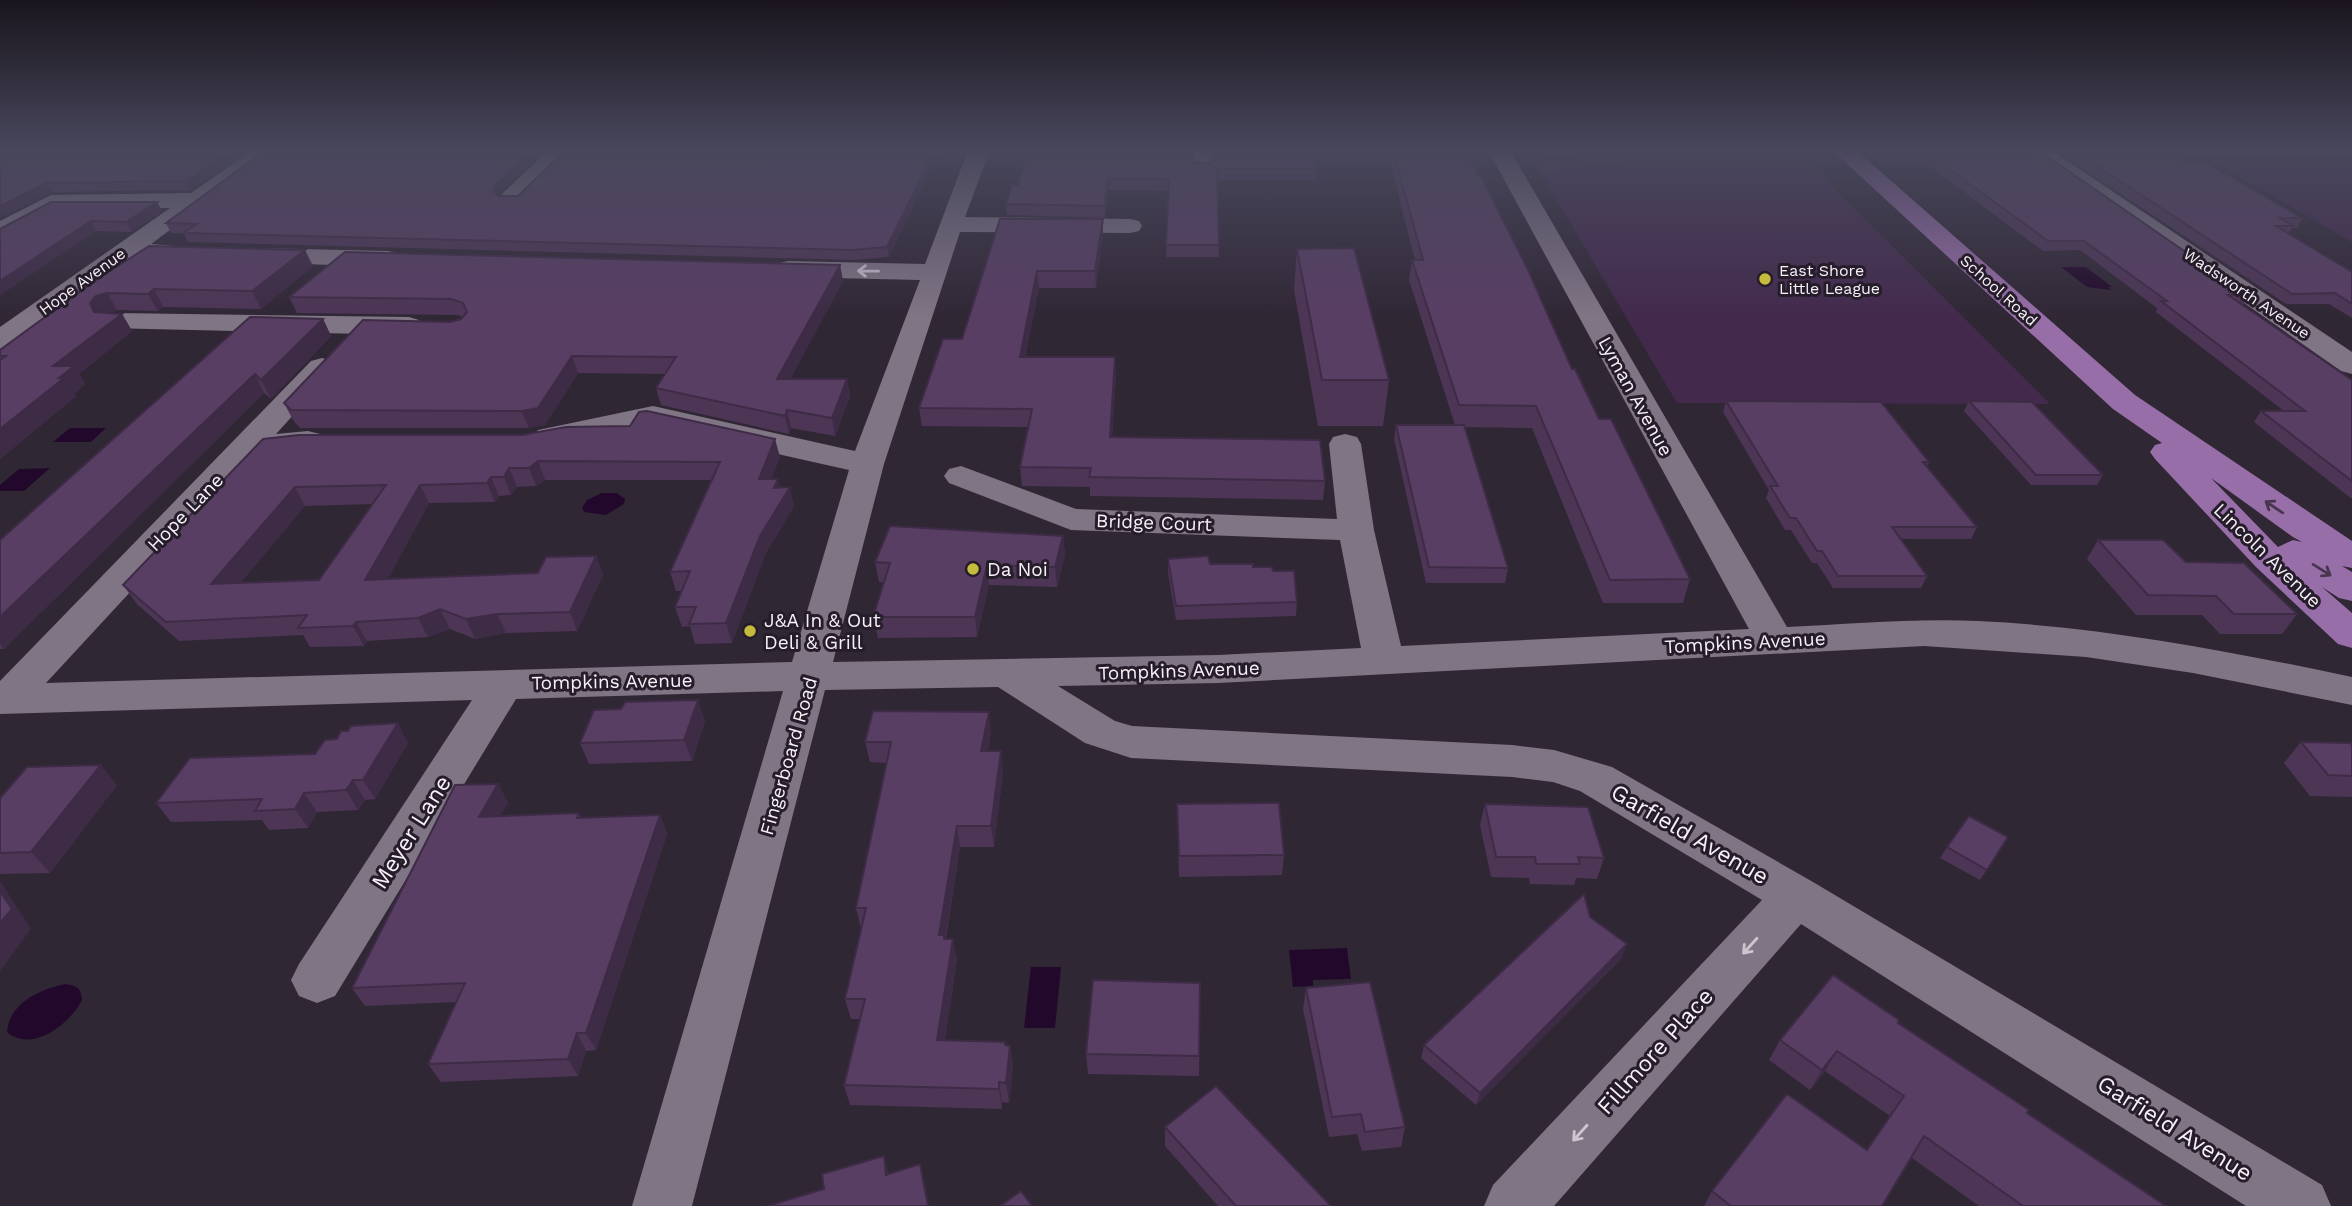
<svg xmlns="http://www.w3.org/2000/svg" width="2352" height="1206" viewBox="0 0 2352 1206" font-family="'Work Sans',sans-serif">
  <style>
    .green { fill: #432a4d }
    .water { fill: #22092b }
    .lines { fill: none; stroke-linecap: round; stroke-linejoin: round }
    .minor { fill: #807585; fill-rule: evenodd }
    .major { fill: #986ea9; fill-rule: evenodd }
    .wall { fill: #4d3556; fill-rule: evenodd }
    .shaded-wall { fill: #3e2b46 }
    .building { fill: #593e64; stroke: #3e2b46; stroke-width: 2; fill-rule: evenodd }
    .oneway { stroke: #cdc5d0 }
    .oneway2 { stroke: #483550 }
    .poi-dot { fill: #c5bc3d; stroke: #261d2a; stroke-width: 2.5 }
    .labels { text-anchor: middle; stroke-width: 6; stroke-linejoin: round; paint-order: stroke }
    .far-poi-label { font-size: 16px; fill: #f6f0f9; stroke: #261d2a; text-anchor: start }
    .far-street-label { font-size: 16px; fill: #f6f0f9; stroke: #261d2a }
    .street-label { font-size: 19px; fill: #f6f0f9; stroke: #261d2a }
    .poi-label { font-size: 19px; fill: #f6f0f9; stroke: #261d2a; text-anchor: start }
    .near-street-label { font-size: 23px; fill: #f6f0f9; stroke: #261d2a }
  </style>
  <rect width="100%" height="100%" fill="#302735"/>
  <g class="green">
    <polygon points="2170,150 2352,150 2352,242 2220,166 2198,166"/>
    <polygon points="1530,155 1801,155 2050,404 1677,403"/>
  </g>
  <g class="water">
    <polygon points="2061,267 2086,267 2112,287 2108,287 2111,290 2087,287"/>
    <polygon points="70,428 106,428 91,442 53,442"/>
    <polygon points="50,468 24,491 0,491 0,485 19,469"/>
    <polygon points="602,493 617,493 625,499 624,504 606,515 584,512 582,508 587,500"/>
    <polygon points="1347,948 1351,979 1313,980 1313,986 1293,987 1289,950"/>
    <polygon points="1031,967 1061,967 1055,1028 1024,1028"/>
    <path d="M66 984C77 986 81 988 82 1000 71 1023 32 1054 7 1032 9 1003 40 989 66 984Z"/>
  </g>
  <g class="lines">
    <g class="minor">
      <polygon points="253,150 278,150 151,244 201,248 205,254 201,260 131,259 10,346 0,349 0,327 170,208 56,209 0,239 0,221 51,195 191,193"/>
      <polygon points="549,150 572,150 519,203 503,203 499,198 503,193"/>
      <path d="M968 150H990L965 217 1130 219 1139 221 1142 226 1139 231 1130 233 960 232 884 464 833 662 1218 655 1361 648 1340 540 1071 530 949 483 944 476 949 469 961 466 1076 509 1337 519 1329 444 1333 437 1345 434 1357 437 1361 444 1374 530 1401 646 1749 629 1488 150H1510L1787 627C1851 624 1915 618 1978 621 2104 627 2229 651 2352 677V705L2193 673 2086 657 1924 646 1218 683 1058 686 1115 721 1132 726 1512 745 1554 750 1612 767 1813 882 2322 1185 2331 1206H2246L1801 924 1554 1206H1484L1493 1185 1762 900 1580 791 1553 782 1512 777 1131 758 1085 743 998 687 825 690 692 1206H632L783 691 516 699 335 996 317 1003 299 996 291 980 299 964 472 700 0 714V681L311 361 322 358 333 361 337 367 276 434 308 431 320 434 324 441 320 448 256 456 46 683 792 662 849 470 653 426 549 447 538 444 533 437 538 430 653 406 855 451 920 280 788 277 779 275 775 269 779 263 788 261 925 264Z"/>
      <polygon points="1190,150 1212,150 1214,166 1211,171 1195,171"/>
      <polygon points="2026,150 2051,150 2352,352 2352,374 2341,371"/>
      <polygon points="256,248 388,251 397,253 401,259 397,265 388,267 247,262 243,256 247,250"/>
      <polygon points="117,313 409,317 419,320 423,326 419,332 409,335 107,328 103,322 107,316"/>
    </g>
    <path class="major" d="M1832 150H1856L2135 395 2352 541V568L2342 566 2352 572V601L2339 598 2322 587 2352 613V648L2338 644 2256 567 2155 459 2150 452 2155 445 2162 443 2113 409ZM2211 478 2293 537 2302 542 2293 540 2278 547Z"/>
  </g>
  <g class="wall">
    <polygon points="0,150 250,150 190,190 51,192 0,218"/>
    <polygon points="565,150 940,150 889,257 854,260 188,242 183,233 171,233 166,223 501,191 498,196 518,196"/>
    <polygon points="1214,150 1313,150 1317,169 1316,180 1217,180 1219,257 1166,257 1168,191 1109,190 1105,218 1007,215 1006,204 1018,185 1193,162 1211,163 1215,158"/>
    <polygon points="1387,150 1468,150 1478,176 1572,369 1599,419 1690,579 1683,603 1603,603 1532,428 1465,427 1508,568 1505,583 1426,583 1394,439 1396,425 1455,425 1409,280 1412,260 1415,260"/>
    <polygon points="1529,150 1632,150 1629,163 1580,162 1562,172 1542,172"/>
    <polygon points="1923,150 2248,295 2243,305 2352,380 2352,499 2254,422 2261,411 2284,411 2156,312 2157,308 2080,250 2043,251 1920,159"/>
    <polygon points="2055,150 2164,150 2188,163 2302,218 2297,228 2292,228 2288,234 2352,272 2352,318 2329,304 2286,304"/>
    <polygon points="157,202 162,211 132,232 96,231 0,295 0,229"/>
    <polygon points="1000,219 1103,235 1096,288 1039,288 1025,357 1116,375 1112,437 1325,481 1323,500 1090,496 1090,487 1022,486 1020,467 1028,427 922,426 919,408 962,339"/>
    <polygon points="1297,249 1389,380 1383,426 1318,426 1294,290"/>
    <polygon points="840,265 843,281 790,379 847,379 850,396 835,436 791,428 789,434 661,405 656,388 665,374 578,373 545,425 529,428 300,428 293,420 284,403 450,322 461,319 463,317 457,315 297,313 289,297"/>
    <polygon points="313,266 261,309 163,307 158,311 117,310 109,313 122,314 132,331 79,374 85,384 74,394 76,396 0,459 0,350 93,282"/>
    <polygon points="323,319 331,336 271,399 264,393 4,649 0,649 0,540"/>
    <polygon points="1726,401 1929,462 1927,466 1977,527 1971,539 1900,539 1927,576 1921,588 1833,588 1817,563 1812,563 1791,530 1785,530 1766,498 1769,490 1723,412"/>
    <polygon points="1969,401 2103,475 2097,485 2031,485 1964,411"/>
    <path d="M263 439 780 457 771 479H778L780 488 794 506 765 555 732 643 695 644 690 626 682 627 675 607 682 591H676L670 572 711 480H545L536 486 517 487 511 495 499 496 495 502 429 503 387 580 538 573 596 556 603 575 577 631 506 633 475 639 450 629 428 637 367 641 364 646 310 647 303 635 179 641 137 604 123 585ZM373 504 319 580 240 583 305 506Z"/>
    <polygon points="1063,536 1065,555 1057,587 989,585 977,637 878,638 873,617 884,583 879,582 875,562"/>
    <polygon points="2098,540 2186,562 2297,614 2282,634 2220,634 2202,615 2136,615 2087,559"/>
    <polygon points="1168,559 1210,564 1253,567 1273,571 1297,602 1296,616 1176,620 1168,573"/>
    <polygon points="705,721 692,761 589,764 580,743"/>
    <polygon points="991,733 988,751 1003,772 994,847 960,847 946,939 957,959 945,1040 1005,1042 1006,1045 1010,1046 1013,1066 1009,1103 1002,1102 1002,1109 850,1105 844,1085 860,1019 851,1019 845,999 861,928 856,908 886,763 870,762 865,742"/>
    <polygon points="2301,742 2352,745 2352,797 2310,796 2284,763"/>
    <polygon points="408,743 375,799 365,800 358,810 317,812 308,828 269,830 262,820 171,822 156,803 315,754"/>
    <polygon points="498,784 508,803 500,816 579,813 581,818 660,815 667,834 596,1050 586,1051 578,1076 441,1082 428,1064 456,1002 365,1006 352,988"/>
    <polygon points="117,785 50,873 0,874 0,798"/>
    <polygon points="1177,804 1284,855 1282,875 1179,877"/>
    <polygon points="1485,804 1604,858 1597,879 1576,878 1574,885 1530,884 1529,878 1491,877 1480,825"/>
    <polygon points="2008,837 1980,880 1940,858 1947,847"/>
    <polygon points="1622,958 1476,1105 1421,1058 1424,1045"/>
    <polygon points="1200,983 1199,1076 1088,1074 1086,1054"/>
    <polygon points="1306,988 1405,1127 1401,1147 1362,1151 1357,1134 1329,1137 1303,1009"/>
    <polygon points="1898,1023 2027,1113 2166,1206 1979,1206 1912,1158 1882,1206 1704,1206 1712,1191 1866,1150 1890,1116 1825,1071 1810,1090 1769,1060 1780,1040"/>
    <polygon points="1165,1127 1331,1206 1218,1206 1165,1146"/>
  </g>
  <g class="shaded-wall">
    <polygon points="233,150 250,150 190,190 186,181"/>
    <polygon points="534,150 546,150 501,191 496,198 493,189 498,182"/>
    <polygon points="935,150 940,150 889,257 887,247"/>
    <polygon points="1583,150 1580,162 1562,172 1564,159"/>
    <polygon points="1108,179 1109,190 1105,218 1105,206"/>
    <polygon points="46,183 51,192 0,218 0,206"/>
    <polygon points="157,202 162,211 132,232 126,222"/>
    <polygon points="1103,219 1103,235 1096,288 1095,271"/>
    <polygon points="91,221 96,231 0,295 0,281"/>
    <polygon points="305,250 313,266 261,309 252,291"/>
    <polygon points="840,265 843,281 781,396 777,379"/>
    <polygon points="1037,271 1039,288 1021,375 1020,357"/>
    <polygon points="154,289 163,307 158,311 148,294"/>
    <polygon points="107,293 117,310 106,313 122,314 132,331 79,374 85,384 74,394 76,396 0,459 0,429 53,366 94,312 90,303 96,296"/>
    <polygon points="323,319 331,336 271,399 261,380"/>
    <polygon points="572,356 578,373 545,425 529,428 522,411"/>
    <polygon points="1115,357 1116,375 1111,456 1110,437"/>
    <polygon points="255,374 264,393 4,649 0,644 0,617"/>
    <polygon points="847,379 850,396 835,436 832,418"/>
    <polygon points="787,410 791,428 789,434 785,416"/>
    <polygon points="775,439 780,457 764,498 759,479"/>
    <polygon points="538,461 545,480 536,486 529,468"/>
    <polygon points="509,468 517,487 511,495 504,477"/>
    <polygon points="491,477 499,496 495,502 487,483"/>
    <polygon points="778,479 782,498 790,487 794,506 765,555 732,643 726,623"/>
    <polygon points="420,485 429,503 376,600 365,580"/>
    <polygon points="295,487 305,506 223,604 211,584"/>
    <polygon points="1063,536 1065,555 1057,587 1055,567"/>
    <polygon points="596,556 603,575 577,631 570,612"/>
    <polygon points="987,565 989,585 977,637 975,617"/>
    <polygon points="440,609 450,629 428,637 418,618"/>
    <polygon points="497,614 506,633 475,639 466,619"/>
    <polygon points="356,622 367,641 364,646 353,626"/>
    <polygon points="698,700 705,721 692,761 684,740"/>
    <polygon points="989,712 991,733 984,772 981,751"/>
    <polygon points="398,723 408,743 375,799 363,780"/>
    <polygon points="1001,751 1003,772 994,847 991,826"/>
    <polygon points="101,765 117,785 50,873 31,852"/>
    <polygon points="353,780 365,800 358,810 346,790"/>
    <polygon points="498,784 508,803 489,835 479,817"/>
    <polygon points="304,793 317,812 308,828 295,809"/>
    <polygon points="660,815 667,834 596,1050 586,1033"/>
    <polygon points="957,826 960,847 945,941 939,935"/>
    <polygon points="0,881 31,929 0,971"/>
    <polygon points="953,939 957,959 942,1060 937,1040"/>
    <polygon points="1627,944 1622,958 1476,1105 1480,1093"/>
    <polygon points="577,1033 586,1051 578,1076 568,1059"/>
    <polygon points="1005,1042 1008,1062 1010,1046 1013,1066 1009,1103 1006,1083"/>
    <polygon points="1837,1051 1825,1071 1810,1090 1822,1070"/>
    <polygon points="999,1082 1002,1102 1002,1109 999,1089"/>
    <polygon points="884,1156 889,1175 886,1175"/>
    <polygon points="920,1164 925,1183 929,1206 928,1206"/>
  </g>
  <g class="building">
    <polygon points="0,150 233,150 186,181 46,183 0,206"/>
    <polygon points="266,150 534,150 498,182 493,189 498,196 518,196 565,150 935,150 887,247 853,250 183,233 197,224 166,223"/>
    <polygon points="1028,150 1191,150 1193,162 1211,163 1216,156 1216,150 1313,150 1317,169 1217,169 1219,245 1166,245 1169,179 1108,179 1105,206 1006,204 1012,185 1018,185"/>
    <polygon points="1393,150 1468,150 1478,176 1481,176 1529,272 1572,369 1575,369 1599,419 1611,419 1690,579 1610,580 1536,406 1459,405 1412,260 1423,260"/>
    <polygon points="1539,150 1582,150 1564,159 1544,159"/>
    <polygon points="1923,150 2038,150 2248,295 2228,295 2352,380 2352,481 2261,411 2305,411 2161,301 2167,301 2084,241 2048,241"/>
    <polygon points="2073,150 2164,150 2188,163 2207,163 2302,218 2280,218 2293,226 2276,226 2352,272 2352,304 2335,293 2292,294"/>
    <polygon points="51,202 157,202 126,222 91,221 0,281 0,229"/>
    <polygon points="1000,219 1103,219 1095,271 1037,271 1020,357 1115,357 1110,437 1320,440 1325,481 1089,477 1091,468 1020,467 1032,409 919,408 943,339 962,339"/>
    <polygon points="149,246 305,250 252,291 154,289 148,294 107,293 96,296 90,303 94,312 122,314 53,366 74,366 59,378 64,378 0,429 0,360 6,356 0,356 0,350 93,282"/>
    <polygon points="1354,248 1389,380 1322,380 1297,249"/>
    <polygon points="345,252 840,265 777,379 847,379 832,418 787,410 785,416 656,388 676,357 572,356 538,408 522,411 291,410 284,403 363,320 450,322 461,319 467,312 463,303 451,299 289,297"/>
    <polygon points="250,317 323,319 261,380 255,374 0,617 0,540"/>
    <polygon points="1726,401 1881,402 1929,462 1923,462 1977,527 1892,527 1927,576 1838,576 1822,551 1817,551 1796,518 1790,518 1770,486 1778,486"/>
    <polygon points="1969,401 2032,402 2103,475 2036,475"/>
    <path d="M647 411 775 439 759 479H778L774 488 790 487 760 536 726 623 689 624 696 607H675L690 571 670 572 720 462 538 461 529 468H509L504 477H491L487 483 420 485 365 580 538 573 546 557 596 556 570 612 497 614 466 619 440 609 418 618 356 622 353 626 298 628 307 615 166 622 123 585 263 439 299 435H522L566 427 630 426 639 412ZM386 485 319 580 211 584 295 487Z"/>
    <polygon points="1396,425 1464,425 1508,568 1429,567"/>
    <polygon points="890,526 1063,536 1055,567 987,565 975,617 873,617 890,563 875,562"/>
    <polygon points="2098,540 2163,540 2186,562 2244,563 2297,614 2234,614 2216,596 2148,595"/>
    <polygon points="1208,556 1210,564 1253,564 1253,567 1272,567 1273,571 1294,571 1297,602 1176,606 1168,559"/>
    <polygon points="698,700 684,740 580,743 594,710 621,709 625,702"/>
    <polygon points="873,711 989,712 981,751 1001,751 991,826 957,826 939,935 944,935 944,939 953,939 937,1040 1005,1042 1005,1045 1010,1046 1006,1083 999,1082 999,1089 844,1085 865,999 845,999 866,908 856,908 891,742 865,742"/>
    <polygon points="398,723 363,780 353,780 346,790 304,793 295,809 255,811 262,799 156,803 190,758 315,754 325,740 337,739 341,731 348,731 351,726"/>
    <polygon points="2301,742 2350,743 2352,745 2352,776 2328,775"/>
    <polygon points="101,765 31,852 0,853 0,798 27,767"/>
    <polygon points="498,784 479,817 579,813 577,818 660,815 586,1033 577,1033 568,1059 428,1064 465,983 352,988 455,785"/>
    <polygon points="1279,803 1284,855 1179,856 1177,804"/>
    <polygon points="1485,804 1588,807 1604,858 1578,857 1580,864 1536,864 1535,857 1496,857"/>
    <polygon points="1969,816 2008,837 1987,870 1947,847"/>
    <polygon points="0,891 12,909 0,923"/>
    <polygon points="1584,894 1590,917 1627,944 1480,1093 1424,1045"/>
    <polygon points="1833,975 1899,1020 1898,1023 2029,1110 2027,1113 2166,1206 2023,1206 1924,1136 1882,1206 1731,1206 1712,1191 1787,1094 1867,1150 1904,1096 1837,1051 1822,1070 1780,1040"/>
    <polygon points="1093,980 1200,983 1199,1056 1086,1054"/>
    <polygon points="1370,982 1405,1127 1365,1132 1361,1114 1332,1117 1306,988"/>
    <polygon points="1216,1086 1331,1206 1236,1206 1165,1127"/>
    <polygon points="884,1156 886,1175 920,1164 928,1206 768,1206 824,1189 822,1174"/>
    <polygon points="1021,1191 1032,1206 1000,1206"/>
  </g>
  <defs><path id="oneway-shaft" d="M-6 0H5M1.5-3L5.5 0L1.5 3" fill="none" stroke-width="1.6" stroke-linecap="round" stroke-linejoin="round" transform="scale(1.75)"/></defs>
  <g class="oneway">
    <use href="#oneway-shaft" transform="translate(868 271) rotate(-179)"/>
    <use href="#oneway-shaft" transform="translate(1750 946) rotate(132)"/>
    <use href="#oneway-shaft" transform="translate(1580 1133) rotate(132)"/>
  </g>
  <g class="oneway2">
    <use href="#oneway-shaft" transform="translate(2274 507) rotate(-146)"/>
    <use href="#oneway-shaft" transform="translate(2322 570) rotate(32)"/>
  </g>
  <linearGradient id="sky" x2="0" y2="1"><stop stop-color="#1a151d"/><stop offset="0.47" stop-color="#48475c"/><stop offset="1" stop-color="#48475c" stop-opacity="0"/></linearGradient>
  <rect width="2352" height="318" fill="url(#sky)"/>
  <g class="poi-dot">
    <circle cx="1765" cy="279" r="7"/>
    <circle cx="973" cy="569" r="7"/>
    <circle cx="750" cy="631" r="7"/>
  </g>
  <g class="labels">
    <g class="far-poi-label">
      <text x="1779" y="276">East Shore<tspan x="1779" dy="18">Little League</tspan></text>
    </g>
    <g class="far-street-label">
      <text transform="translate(82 281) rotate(-36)" y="6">Hope Avenue</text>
      <text transform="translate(1999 290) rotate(42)" y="6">School Road</text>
      <text transform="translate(2247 293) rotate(34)" y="6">Wadsworth Avenue</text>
    </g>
    <g class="street-label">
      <text transform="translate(1636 396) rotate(61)" y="7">Lyman Avenue</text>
      <text transform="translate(185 512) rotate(-46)" y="7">Hope Lane</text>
      <text transform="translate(1154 522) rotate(2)" y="7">Bridge Court</text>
      <text transform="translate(2268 555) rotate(44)" y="7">Lincoln Avenue</text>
      <text transform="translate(1745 642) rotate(-3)" y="7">Tompkins Avenue</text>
      <text transform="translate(1179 670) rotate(-2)" y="7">Tompkins Avenue</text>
      <text transform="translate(612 681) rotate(-1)" y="7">Tompkins Avenue</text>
      <text transform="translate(788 756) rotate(-74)" y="7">Fingerboard Road</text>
    </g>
    <g class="poi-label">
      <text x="987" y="576">Da Noi</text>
      <text x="764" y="627">J&amp;A In &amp; Out<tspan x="764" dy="22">Deli &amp; Grill</tspan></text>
    </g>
    <g class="near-street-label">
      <text transform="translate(411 832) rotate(-58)" y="8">Meyer Lane</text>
      <text transform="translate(1690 834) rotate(30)" y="8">Garfield Avenue</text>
      <text transform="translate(1655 1051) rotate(-48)" y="8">Fillmore Place</text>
      <text transform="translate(2175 1128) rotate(32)" y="8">Garfield Avenue</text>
    </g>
  </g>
</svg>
